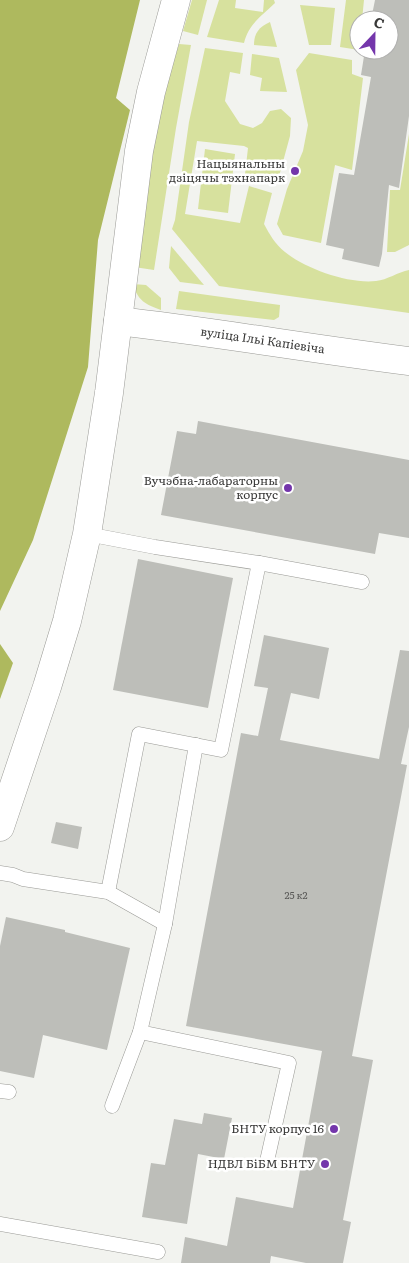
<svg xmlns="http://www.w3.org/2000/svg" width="409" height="1263" viewBox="0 0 409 1263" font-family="Literata,serif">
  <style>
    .green { fill: #d7e19e }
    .forest { fill: #aeb95e }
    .building { fill: #bdbeb9 }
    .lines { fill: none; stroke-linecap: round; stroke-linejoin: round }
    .service-casing { stroke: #9a9a96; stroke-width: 15 }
    .minor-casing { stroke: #9a9a96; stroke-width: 29 }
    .service { stroke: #fff; stroke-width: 14 }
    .minor { stroke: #fff; stroke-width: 28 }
    .poi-dot { fill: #7436ab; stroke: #fff; stroke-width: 2 }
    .labels { text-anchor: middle; stroke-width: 5; stroke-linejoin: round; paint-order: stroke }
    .number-label { font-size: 10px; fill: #5a5a58 }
    .poi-label { font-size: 12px; fill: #393938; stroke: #fff; text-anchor: end }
    .street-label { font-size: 12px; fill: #393938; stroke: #fff }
  </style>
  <rect width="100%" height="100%" fill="#f2f3ef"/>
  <g class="green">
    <polygon points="192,0 207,0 198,35 183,31"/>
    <path d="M219 0H236L235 8 263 12 264 0H274L275 3C261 17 249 23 244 43L207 37Z"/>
    <polygon points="346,0 364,0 362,20 359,20 359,50 340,47"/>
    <polygon points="300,5 335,8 331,45 309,45"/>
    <path d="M270 22 277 47 254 45C254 33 259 27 270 22Z"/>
    <polygon points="179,44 191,45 176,128 154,270 134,267 159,109"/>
    <path d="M205 48 243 53 240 74 230 72 225 101 240 124 253 128 262 123 270 111 281 109 291 118 290 136 278 180 245 174 248 148 244 146 197 141 185 214 240 223 249 186 272 193 264 224C270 235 275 244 285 252 306 269 348 284 376 281 387 280 398 272 409 270V313L219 286 172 229 175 220 189 122Z"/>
    <polygon points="309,53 352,60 352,74 363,78 352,170 335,165 321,243 283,235 277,224 287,189 303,151 308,125 296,70"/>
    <polygon points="252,54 279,58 287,92 260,91 262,78 250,75"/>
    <polygon points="409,134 409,245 395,252 387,252 390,190 400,190"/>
    <polygon points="205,149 235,154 228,213 198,209"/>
    <polygon points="171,246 204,285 180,282 169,268"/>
    <path d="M133 284 146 285 161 298V310C146 305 137 300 133 284Z"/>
    <polygon points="179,291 280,305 279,317 274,320 176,309"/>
  </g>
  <g class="forest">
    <polygon points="0,0 140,0 116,98 130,110 98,240 88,367 33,540 0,611"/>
    <polygon points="0,644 13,663 0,699"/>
  </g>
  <g class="building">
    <polygon points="375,0 409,0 409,116 399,188 389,185 382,254 379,267 342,259 344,249 326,245 339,173 354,175 371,77 361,75 365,50 389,50 389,20 371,20"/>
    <polygon points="198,421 409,460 409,538 379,533 375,554 161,515 177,431 196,434"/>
    <polygon points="138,559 233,578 208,708 113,690"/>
    <polygon points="264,635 329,648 319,699 291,693 280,740 379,759 400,650 409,651 409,727 401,764 407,765 352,1056 373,1060 343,1220 351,1222 343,1263 306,1263 271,1256 270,1263 181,1263 185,1237 227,1246 236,1197 293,1208 322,1051 186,1026 241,733 258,736 268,688 254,686"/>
    <polygon points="56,822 82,827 78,849 51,843"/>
    <polygon points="6,917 65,930 65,932 130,948 107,1050 43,1035 34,1078 0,1071 0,946"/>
    <polygon points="204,1113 232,1118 224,1159 198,1154 187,1224 142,1217 151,1163 165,1165 174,1119 202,1124"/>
  </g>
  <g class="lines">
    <g class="service-casing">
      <g id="service">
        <polyline points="87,534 155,547 259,563 221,750 139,734 108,892"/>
        <polyline points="259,563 362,582"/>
        <polyline points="0,873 13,875 23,879 108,892 165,924 140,1032 289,1063 267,1161"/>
        <polyline points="165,924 196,745"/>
        <polyline points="0,1091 9,1092"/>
        <polyline points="112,1106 140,1032"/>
        <polyline points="0,1224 158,1252"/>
      </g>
    </g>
    <g class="minor-casing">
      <g id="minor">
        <path id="s1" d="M118 321C215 332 312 349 409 361"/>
        <polyline points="0,827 47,687 67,621 87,534 109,393 139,151 151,92 176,0"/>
      </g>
    </g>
    <use href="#service" class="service"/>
    <use href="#minor" class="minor"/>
  </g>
  <g class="poi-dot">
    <circle cx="295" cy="171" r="5"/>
    <circle cx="288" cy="488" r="5"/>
    <circle cx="334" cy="1129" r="5"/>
    <circle cx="325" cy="1164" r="5"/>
  </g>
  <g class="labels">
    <g class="number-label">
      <text x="296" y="899">25 к2</text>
    </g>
    <g class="poi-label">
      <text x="285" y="168">Нацыянальны<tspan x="285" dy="14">дзіцячы тэхнапарк</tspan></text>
      <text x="278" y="485">Вучэбна-лабараторны<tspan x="278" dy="14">корпус</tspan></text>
      <text x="324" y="1133">БНТУ корпус 16</text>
      <text x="315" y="1168">НДВЛ БіБМ БНТУ</text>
    </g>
    <g class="street-label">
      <text dy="4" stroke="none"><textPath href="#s1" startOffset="146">вуліца Ільі Капіевіча</textPath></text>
    </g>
  </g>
  <g transform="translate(374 35) rotate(22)"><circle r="24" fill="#ffffff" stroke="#b0b0af"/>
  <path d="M0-4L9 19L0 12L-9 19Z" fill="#7436ab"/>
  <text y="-8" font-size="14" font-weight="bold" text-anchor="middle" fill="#393938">С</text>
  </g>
</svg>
